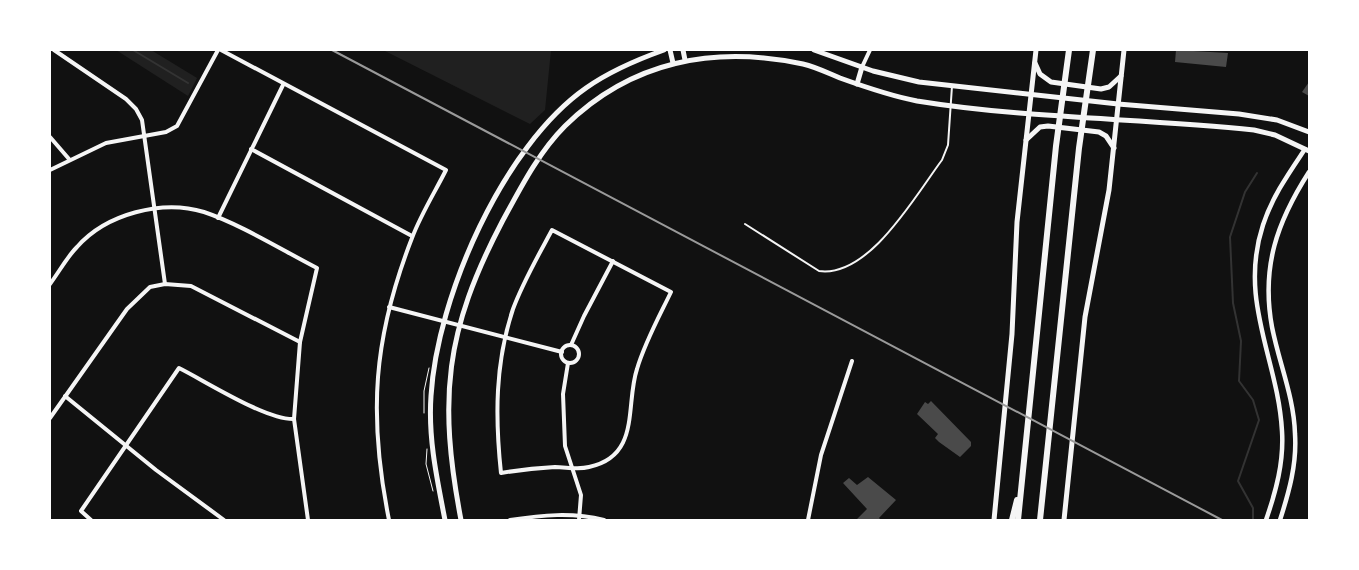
<svg xmlns="http://www.w3.org/2000/svg" width="1359" height="570" viewBox="0 0 1359 570" font-family="'PT Sans',sans-serif">
  <style>
    .green { fill: #202020 }
    .lines { fill: none; stroke-linecap: round; stroke-linejoin: round }
    .stream { stroke: #333; stroke-width: 2 }
    .building { fill: #4a4a4a }
    .path { stroke: #f5f5f5; stroke-width: 1 }
    .service { stroke: #f5f5f5; stroke-width: 2 }
    .minor { stroke: #f5f5f5; stroke-width: 4 }
    .tertiary { stroke: #f5f5f5; stroke-width: 4.5 }
    .secondary { stroke: #f5f5f5; stroke-width: 5 }
    .motorway { stroke: #f5f5f5; stroke-width: 6 }
    .rail { stroke: #9a9a9a; stroke-width: 2 }
  </style>
  <rect width="100%" height="100%" fill="#111"/>
  <g class="green">
    <polygon points="116,50 151,50 197,78 188,96"/>
    <polygon points="383,50 551,50 545,110 530,124"/>
  </g>
  <g class="lines">
    <g class="stream">
      <polyline points="133,50 188,83"/>
      <polyline points="1253,520 1253,508 1238,481 1259,420 1253,400 1239,381 1241,341 1233,303 1230,237 1245,192 1257,173"/>
    </g>
  </g>
  <g class="building">
    <polygon points="1176,50 1228,53 1226,67 1175,62"/>
    <polygon points="1309,82 1309,96 1302,92"/>
    <polygon points="931,401 971,442 971,446 960,457 939,442 935,438 938,434 917,414 925,402 928,404"/>
    <polygon points="868,477 896,500 879,518 881,520 856,520 867,509 843,483 849,478 857,485"/>
  </g>
  <g class="lines">
    <g class="path">
      <polyline points="424,413 424,391 429,368"/>
      <polyline points="427,449 426,464 433,491"/>
    </g>
    <path class="service" d="M745 224 819 271C869 278 915 196 942 160L948 145 952 86"/>
    <g class="minor">
      <polyline points="54,50 126,99 136,109 142,120 165,284"/>
      <path d="M221 50 446 170C435 192 421 214 412 238 373 338 368 415 389 520"/>
      <polyline points="862,67 870,50"/>
      <polyline points="50,137 69,159"/>
      <polyline points="251,149 412,236"/>
      <polyline points="50,170 106,143 166,132 177,126 218,50"/>
      <polyline points="218,218 283,85"/>
      <path d="M552 230 671 292C659 317 645 342 637 369 625 405 641 456 589 467 578 470 566 467 555 467 537 468 519 470 501 473 495 417 495 363 513 309 523 282 538 256 552 230Z"/>
      <path d="M50 284C59 272 67 257 77 247 106 214 162 199 204 212 240 224 282 250 317 268L300 342 294 419 308 520"/>
      <polyline points="389,307 562,352"/>
      <polyline points="571,345 584,316 613,261"/>
      <circle cx="570" cy="354" r="9"/>
      <polyline points="568,363 563,394 565,446 581,495 579,520"/>
      <polyline points="65,396 156,470 224,520"/>
      <polyline points="50,418 127,309 150,287 165,284 191,286 300,342"/>
      <path d="M91 520 81 511 179 368C207 382 266 420 294 419"/>
      <path d="M510 520C542 515 572 512 604 520"/>
      <polyline points="808,520 821,455 852,361"/>
    </g>
    <g class="tertiary">
      <path d="M1266 520C1276 491 1284 462 1282 431 1278 359 1238 301 1263 225 1272 197 1289 173 1305 149"/>
      <path d="M1280 520C1289 492 1297 464 1295 434 1294 397 1279 363 1272 327 1261 267 1277 222 1309 172"/>
    </g>
    <g class="secondary">
      <polyline points="670,50 673,63"/>
      <polyline points="683,50 685,60"/>
      <polyline points="814,50 873,71 919,82 1118,104 1239,114 1277,120 1309,132"/>
      <polyline points="1035,63 1040,74 1051,82 1101,89 1109,87 1121,76"/>
      <polyline points="857,84 862,67"/>
      <polyline points="1026,140 1040,127 1048,126 1099,132 1106,136 1114,148"/>
      <path d="M445 520C437 479 428 438 431 396 437 297 503 146 586 88 610 71 636 60 664 50"/>
      <path d="M461 520C438 399 445 331 502 222 520 189 538 153 565 126 631 61 714 45 803 64 816 67 828 73 840 78 865 87 891 96 917 101 1028 119 1142 118 1254 130L1275 135 1309 151"/>
      <polyline points="994,520 1012,334 1017,222 1036,50"/>
      <polyline points="1064,520 1085,317 1109,190 1124,50"/>
    </g>
    <g class="motorway">
      <polyline points="1012,520 1017,500"/>
      <polyline points="1018,520 1056,146 1069,50"/>
      <polyline points="1040,520 1079,148 1093,50"/>
    </g>
    <polyline class="rail" points="332,50 1222,520"/>
  </g>
  <rect width="1359" height="570" fill="none" stroke="#ffffff" stroke-width="102"/>
</svg>
